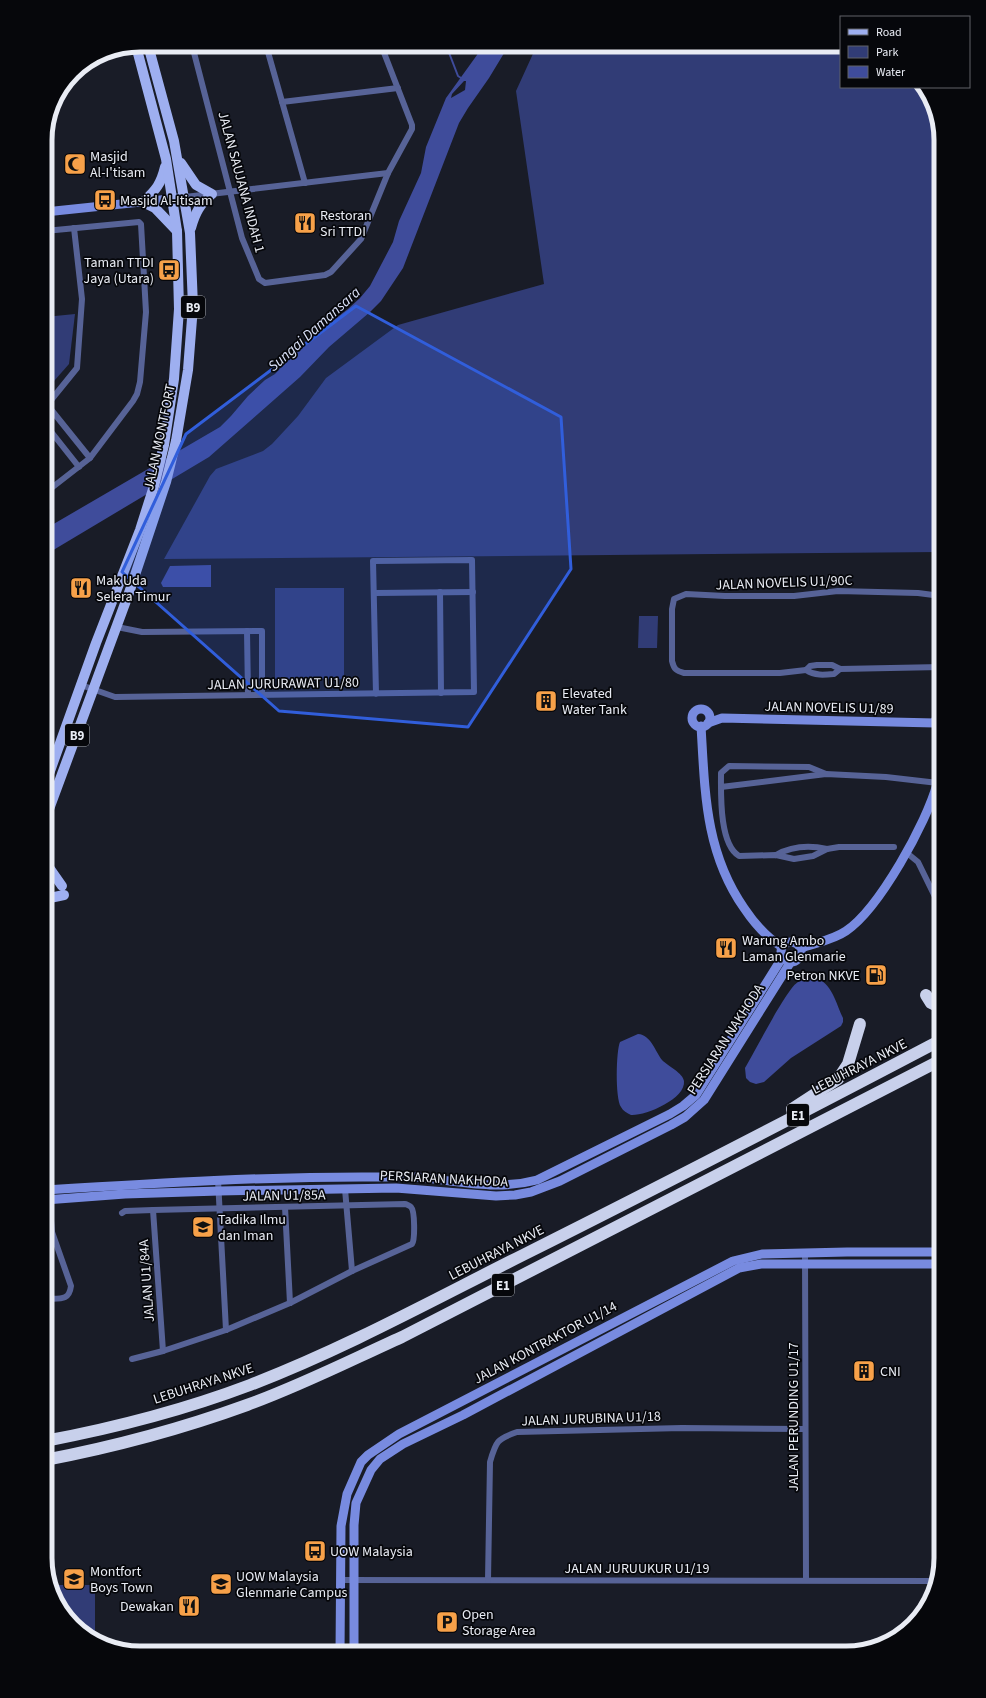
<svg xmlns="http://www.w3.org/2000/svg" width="986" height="1698" viewBox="0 0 986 1698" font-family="'Source Sans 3',sans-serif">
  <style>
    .green { fill: #313c76 }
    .water { fill: #3f4c9b; fill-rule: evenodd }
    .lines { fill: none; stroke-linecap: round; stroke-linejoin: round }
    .stream { stroke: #3f4c9b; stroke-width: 2 }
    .street { stroke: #576397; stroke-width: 6 }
    .secondary { stroke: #788be0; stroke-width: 9 }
    .primary { stroke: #9eaff0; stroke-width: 10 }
    .highway { stroke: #c8d0eb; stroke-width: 12 }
    .marked { fill: #315edb; fill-opacity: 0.2; stroke: #315edb; stroke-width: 3; stroke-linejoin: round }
    .labels { text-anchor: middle; stroke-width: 3.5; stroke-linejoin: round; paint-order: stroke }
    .shield { fill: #06070b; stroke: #a5a7ae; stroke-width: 1 }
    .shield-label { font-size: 13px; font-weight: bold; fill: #e9ecf4 }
    .poi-label { font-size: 14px; fill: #e9ecf4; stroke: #06070b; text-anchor: start }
    .street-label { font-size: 14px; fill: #e9ecf4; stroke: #06070b }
    .water-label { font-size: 15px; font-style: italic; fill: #dce3fa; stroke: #06070b }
    .rim { fill: none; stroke: #e9ecf4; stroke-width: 5 }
  </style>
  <rect width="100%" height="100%" fill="#191c27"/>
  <g class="green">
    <polygon points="537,45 841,45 841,87 921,87 931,98 941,140 941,552 164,559 210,476 216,469 263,451 272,444 298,416 326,378 398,325 544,284 516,91"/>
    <polygon points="75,314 69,364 47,389 45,386 45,317"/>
    <rect x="275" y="588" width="69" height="91"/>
    <polygon points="639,616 658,616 657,648 638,648"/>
    <polygon points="51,1585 95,1585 95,1639 88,1637 55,1600"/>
  </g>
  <g class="water">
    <path d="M482 45H509L489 78 468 108 459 123 403 268 381 301 370 312 329 347 300 377 209 457 45 555V529L220 427 231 416 248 396 265 380 275 374 307 340 348 309 360 298 370 286 393 242 399 221 421 173 426 147 446 98 477 55ZM464 81H466L465 90 451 98 452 94Z"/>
    <polygon points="211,565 211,587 163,587 161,583 170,566"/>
    <path d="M815 978C832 982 836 1004 843 1018V1022L841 1026 791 1058 764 1082 756 1084 750 1082 746 1078 745 1068C754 1053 787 988 798 982 803 978 810 978 815 978Z"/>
    <path d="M638 1034C651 1035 655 1051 662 1060 668 1066 683 1073 684 1081 686 1099 645 1116 631 1115 627 1113 623 1111 621 1107 615 1098 616 1051 620 1042Z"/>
  </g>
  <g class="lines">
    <polyline class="stream" points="446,45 458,76 461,78"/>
    <g class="street">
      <polyline points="192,45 242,238 259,279 265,283 325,275 331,272 361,239 388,173 412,129 412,125 381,45"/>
      <polyline points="266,45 305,183"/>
      <polyline points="282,102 398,88"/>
      <polyline points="185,197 388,173"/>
      <polyline points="45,402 90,458"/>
      <polyline points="47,405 77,368 82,299 74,228"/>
      <polyline points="45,424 79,467"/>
      <polyline points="45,493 90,458 133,401 137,394 140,382 146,312 141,224 139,222 45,231"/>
      <polyline points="440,592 441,693"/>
      <polyline points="375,593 473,592"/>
      <polyline points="117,627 142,632 262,631 262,695"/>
      <polyline points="247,631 248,695"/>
      <path d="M941 667 840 669 832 665H817L810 666 806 670 780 673H684C676 671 674 669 672 661V609L674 599 686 594 725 596H794L838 591 918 593 941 596"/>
      <path d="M806 670C815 676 824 675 834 674L840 669"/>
      <polyline points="81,685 115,697 474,692 472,560 373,561 376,694"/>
      <path d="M826 774 809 767 729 766 721 773C721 793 719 844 739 856L776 855 794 859 813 856 827 849 839 847H894"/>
      <polyline points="721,787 826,774 886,777 938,783"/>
      <polyline points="907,853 918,862 941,909"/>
      <path d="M776 855C792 846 809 845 827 849"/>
      <polyline points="218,1180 226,1330"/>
      <polyline points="345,1189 352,1271"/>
      <polyline points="285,1207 290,1303"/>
      <polyline points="153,1210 163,1351"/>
      <path d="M122 1213 125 1211 153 1210 405 1204C406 1204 410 1206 411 1207 415 1211 415 1240 412 1244L352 1271 290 1303 226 1330 163 1351 132 1359"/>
      <polyline points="805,1253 806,1580"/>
      <path d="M45 1299C59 1298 69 1302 71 1286L52 1232 49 1198"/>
      <polyline points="340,1580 934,1581"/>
      <path d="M488 1580 490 1462C496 1441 497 1439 517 1432L682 1428 805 1429"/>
    </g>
    <g class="secondary">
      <polyline points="45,212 179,198"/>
      <circle cx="701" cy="718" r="9"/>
      <polyline points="708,723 722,718 935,723"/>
      <path d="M701 726C705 792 705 852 744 908 754 923 766 937 782 947"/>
      <path d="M941 732C934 727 933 718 941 714"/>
      <circle cx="791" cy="952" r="10"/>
      <path d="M801 948C815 943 833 940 846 931 879 909 927 822 937 784 940 775 940 765 941 756"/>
      <path d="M45 1190C158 1183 271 1176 383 1177 394 1177 406 1176 417 1177 458 1181 495 1191 537 1180L670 1114 683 1106 696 1095 782 958"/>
      <polyline points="45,1200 125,1194 219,1191 396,1188 496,1196 515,1195 531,1192 560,1181 671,1125 685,1117 704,1100 790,963"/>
      <polyline points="340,1653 341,1526 347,1494 361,1462 368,1455 399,1434 733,1261 762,1254 847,1252 941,1252"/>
      <polyline points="354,1653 354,1525 356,1503 371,1470 380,1459 403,1444 463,1415 739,1268 761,1264 941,1264"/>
    </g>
    <g class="primary">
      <path d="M181 163 196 185 212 194C200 204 195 213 191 228"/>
      <path d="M165 167C161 184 156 190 143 202L155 208 177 231"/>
      <polyline points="45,785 96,643 140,530 154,486 164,445 174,379 179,309 177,231 166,159 136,46"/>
      <polyline points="45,820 130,590 166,482 176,441 188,370 193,306 190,233 174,141 148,45"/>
      <polyline points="45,857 48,866 62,886"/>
      <polyline points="45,899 64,895"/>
    </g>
    <g class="highway">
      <polyline points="926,995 931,1003 941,1008"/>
      <polyline points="792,1109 838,1079 848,1064 860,1024"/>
      <path d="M45 1441C114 1428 184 1410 250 1385 344 1349 433 1300 523 1255 663 1185 802 1113 941 1040"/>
      <path d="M45 1460C113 1447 181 1429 247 1405 300 1386 351 1360 402 1337L941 1060"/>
    </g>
  </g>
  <path class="marked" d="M356 306 561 417 571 569 468 727 279 711 122 572 186 434Z"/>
  <defs>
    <g id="mosque-square" transform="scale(1.15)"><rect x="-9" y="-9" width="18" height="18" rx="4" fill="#f7a149" stroke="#06070b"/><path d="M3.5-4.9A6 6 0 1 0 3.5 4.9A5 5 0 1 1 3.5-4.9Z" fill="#111"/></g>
    <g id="bus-square" transform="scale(1.15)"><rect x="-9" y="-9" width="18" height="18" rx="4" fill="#f7a149" stroke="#06070b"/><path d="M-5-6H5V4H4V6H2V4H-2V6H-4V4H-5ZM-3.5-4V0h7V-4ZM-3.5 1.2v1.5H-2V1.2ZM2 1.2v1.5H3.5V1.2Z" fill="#111"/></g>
    <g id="restaurant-square" transform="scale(1.15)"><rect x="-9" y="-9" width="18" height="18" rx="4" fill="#f7a149" stroke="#06070b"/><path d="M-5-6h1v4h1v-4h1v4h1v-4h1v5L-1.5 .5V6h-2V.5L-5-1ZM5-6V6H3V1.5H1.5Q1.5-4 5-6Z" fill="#111"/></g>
    <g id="building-square" transform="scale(1.15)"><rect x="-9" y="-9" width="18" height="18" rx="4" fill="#f7a149" stroke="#06070b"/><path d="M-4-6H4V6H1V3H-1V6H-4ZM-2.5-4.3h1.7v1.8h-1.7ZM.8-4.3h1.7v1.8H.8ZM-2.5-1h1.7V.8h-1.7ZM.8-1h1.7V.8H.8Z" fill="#111"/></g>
    <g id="fuel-square" transform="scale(1.15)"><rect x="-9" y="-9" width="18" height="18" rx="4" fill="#f7a149" stroke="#06070b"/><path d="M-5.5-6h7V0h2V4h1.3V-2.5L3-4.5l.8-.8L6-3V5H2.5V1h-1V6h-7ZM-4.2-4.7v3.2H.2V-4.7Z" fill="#111"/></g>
    <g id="school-square" transform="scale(1.15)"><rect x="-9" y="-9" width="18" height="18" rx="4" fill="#f7a149" stroke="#06070b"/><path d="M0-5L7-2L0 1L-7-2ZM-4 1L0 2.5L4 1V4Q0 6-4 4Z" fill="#111"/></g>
    <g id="university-square" transform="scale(1.15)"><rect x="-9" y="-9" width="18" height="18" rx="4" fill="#f7a149" stroke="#06070b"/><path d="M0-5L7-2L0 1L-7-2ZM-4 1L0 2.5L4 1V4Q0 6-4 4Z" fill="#111"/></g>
    <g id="parking-square" transform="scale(1.15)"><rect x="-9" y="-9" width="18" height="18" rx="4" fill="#f7a149" stroke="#06070b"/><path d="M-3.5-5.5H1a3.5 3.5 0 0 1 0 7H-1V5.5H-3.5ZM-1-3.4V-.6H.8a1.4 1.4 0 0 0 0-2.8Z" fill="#111"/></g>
  </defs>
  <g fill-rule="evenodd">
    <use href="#mosque-square" x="75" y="164"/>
    <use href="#bus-square" x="105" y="200"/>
    <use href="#restaurant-square" x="305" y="223"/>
    <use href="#bus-square" x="169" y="270"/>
    <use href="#restaurant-square" x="81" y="588"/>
    <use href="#building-square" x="546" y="701"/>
    <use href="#restaurant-square" x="726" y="948"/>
    <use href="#fuel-square" x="876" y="975"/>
    <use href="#school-square" x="203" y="1227"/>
    <use href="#building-square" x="864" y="1371"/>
    <use href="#bus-square" x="315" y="1551"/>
    <use href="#school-square" x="74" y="1579"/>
    <use href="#university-square" x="221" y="1584"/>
    <use href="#restaurant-square" x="189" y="1606"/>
    <use href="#parking-square" x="447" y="1622"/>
  </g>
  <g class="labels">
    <g class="shield">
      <rect x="181" y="296" width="24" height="22" rx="3"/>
      <rect x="65" y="724" width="24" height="22" rx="3"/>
      <rect x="787" y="1104" width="22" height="22" rx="3"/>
      <rect x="492" y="1274" width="22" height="22" rx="3"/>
    </g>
    <g class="shield-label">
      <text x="193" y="312">B9</text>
      <text x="77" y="740">B9</text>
      <text x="798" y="1120">E1</text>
      <text x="503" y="1290">E1</text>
    </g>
    <g class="poi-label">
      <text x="90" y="161">Masjid<tspan x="90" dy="16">Al-I'tisam</tspan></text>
      <text x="120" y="205">Masjid Al-Itisam</text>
      <text x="320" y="220">Restoran<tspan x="320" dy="16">Sri TTDI</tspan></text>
      <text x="154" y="267" text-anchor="end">Taman TTDI<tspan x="154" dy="16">Jaya (Utara)</tspan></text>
      <text x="96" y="585">Mak Uda<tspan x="96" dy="16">Selera Timur</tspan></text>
      <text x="562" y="698">Elevated<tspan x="562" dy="16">Water Tank</tspan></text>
      <text x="742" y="945">Warung Ambo<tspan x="742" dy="16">Laman Glenmarie</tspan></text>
      <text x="860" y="980" text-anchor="end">Petron NKVE</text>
      <text x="218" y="1224">Tadika Ilmu<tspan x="218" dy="16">dan Iman</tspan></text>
      <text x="880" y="1376">CNI</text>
      <text x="330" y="1556">UOW Malaysia</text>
      <text x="90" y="1576">Montfort<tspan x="90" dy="16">Boys Town</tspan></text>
      <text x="236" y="1581">UOW Malaysia<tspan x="236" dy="16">Glenmarie Campus</tspan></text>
      <text x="174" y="1611" text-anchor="end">Dewakan</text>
      <text x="462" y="1619">Open<tspan x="462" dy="16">Storage Area</tspan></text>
    </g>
    <g class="street-label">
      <text transform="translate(242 182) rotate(75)" y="5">JALAN SAUJANA INDAH 1</text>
      <text transform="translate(159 437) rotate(-78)" y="5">JALAN MONTFORT</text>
      <text transform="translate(784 582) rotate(-2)" y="5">JALAN NOVELIS U1/90C</text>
      <text transform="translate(283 683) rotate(-1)" y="5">JALAN JURURAWAT U1/80</text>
      <text transform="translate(829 707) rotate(1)" y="5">JALAN NOVELIS U1/89</text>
      <text transform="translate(725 1039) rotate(-57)" y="5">PERSIARAN NAKHODA</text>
      <text transform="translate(859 1066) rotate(-27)" y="5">LEBUHRAYA NKVE</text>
      <text transform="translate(444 1178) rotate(3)" y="5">PERSIARAN NAKHODA</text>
      <text transform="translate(284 1195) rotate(-1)" y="5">JALAN U1/85A</text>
      <text transform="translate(496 1252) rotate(-27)" y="5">LEBUHRAYA NKVE</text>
      <text transform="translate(146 1281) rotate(-94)" y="5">JALAN U1/84A</text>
      <text transform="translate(545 1342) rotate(-28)" y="5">JALAN KONTRAKTOR U1/14</text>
      <text transform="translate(203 1383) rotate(-18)" y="5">LEBUHRAYA NKVE</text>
      <text transform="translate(793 1417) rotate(-90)" y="5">JALAN PERUNDING U1/17</text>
      <text transform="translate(591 1418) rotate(-2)" y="5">JALAN JURUBINA U1/18</text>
      <text x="637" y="1573">JALAN JURUUKUR U1/19</text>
    </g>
    <g class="water-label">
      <text transform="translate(314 329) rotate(-42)" y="5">Sungai Damansara</text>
    </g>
  </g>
  <path d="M0 0H986V1698H0ZM140 52H846A88 88 0 0 1 934 140V1558A88 88 0 0 1 846 1646H140A88 88 0 0 1 52 1558V140A88 88 0 0 1 140 52Z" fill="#06070b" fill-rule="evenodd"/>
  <path class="rim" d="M140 52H846A88 88 0 0 1 934 140V1558A88 88 0 0 1 846 1646H140A88 88 0 0 1 52 1558V140A88 88 0 0 1 140 52Z"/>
  <rect x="840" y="16" width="130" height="72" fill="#06070b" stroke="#616368"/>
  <rect x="848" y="29" width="20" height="6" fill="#9eaff0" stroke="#616368"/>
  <text x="876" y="36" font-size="12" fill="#e9ecf4">Road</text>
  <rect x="848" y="46" width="20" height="12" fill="#313c76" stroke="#616368"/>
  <text x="876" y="56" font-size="12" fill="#e9ecf4">Park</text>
  <rect x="848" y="66" width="20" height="12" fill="#3f4c9b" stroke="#616368"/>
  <text x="876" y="76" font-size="12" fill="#e9ecf4">Water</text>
</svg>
